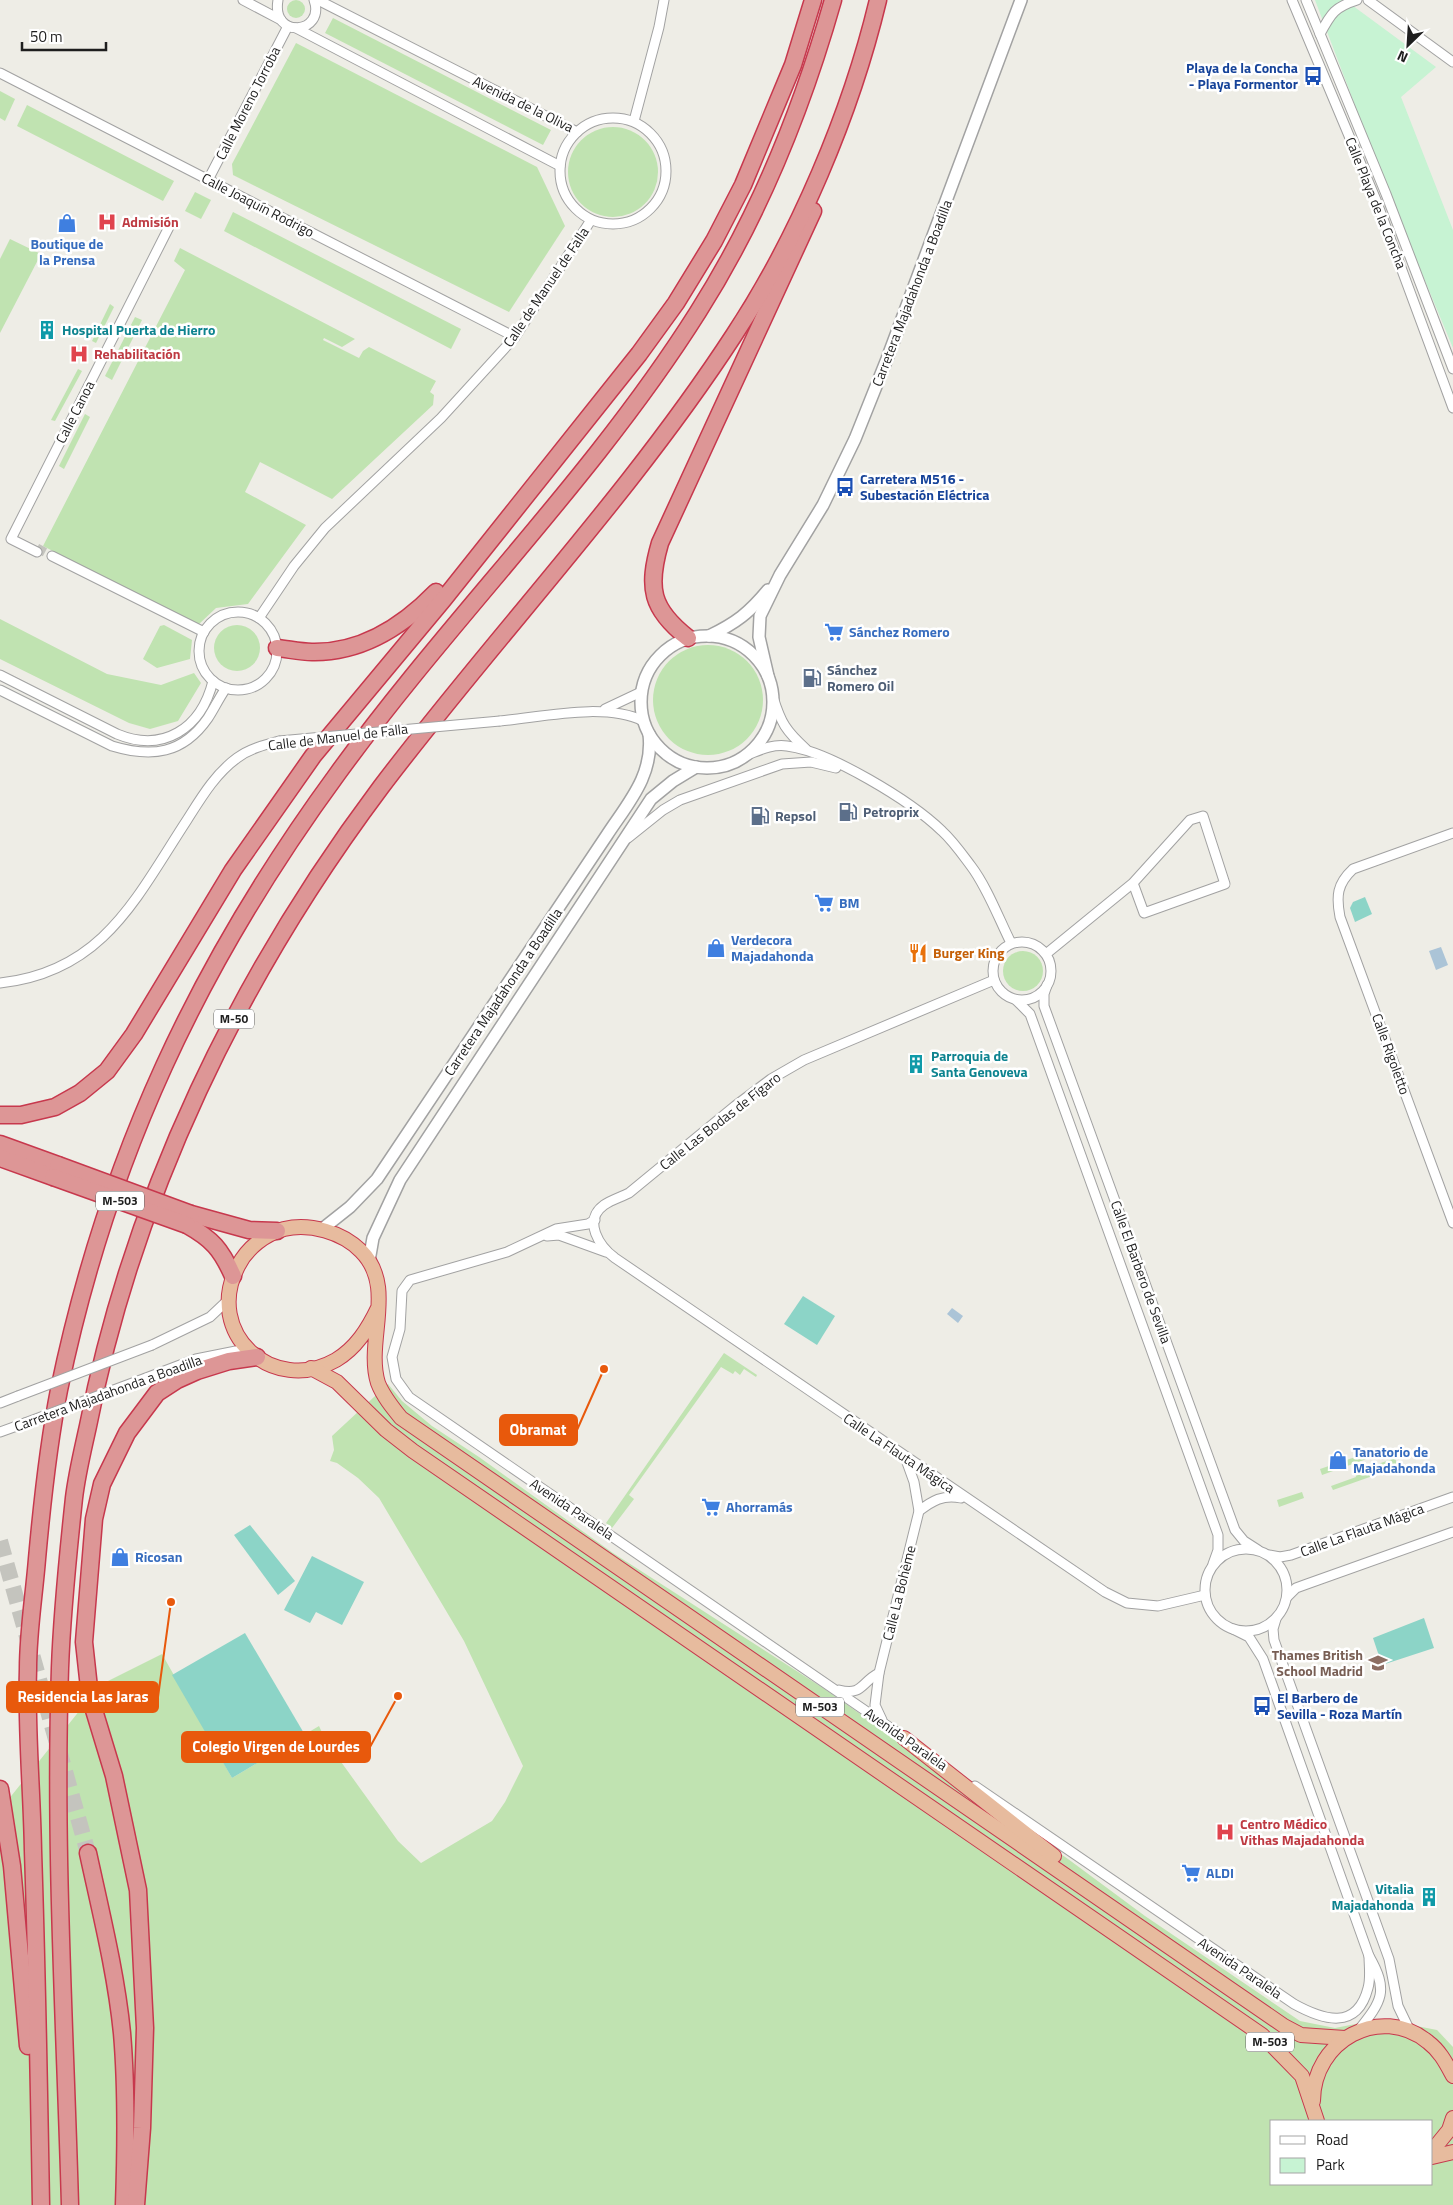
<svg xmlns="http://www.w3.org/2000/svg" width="1453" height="2205" viewBox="0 0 1453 2205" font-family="'Titillium Web',sans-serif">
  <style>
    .grass { fill: #c0e3b1; fill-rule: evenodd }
    .park { fill: #c7f3d3 }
    .pitch { fill: #8cd4c7 }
    .water { fill: #abc4d7 }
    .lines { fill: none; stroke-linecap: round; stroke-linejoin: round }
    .minor-tunnel { stroke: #c4c4be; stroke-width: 9; stroke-dasharray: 9 4.5; stroke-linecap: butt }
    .motorway-tunnel { stroke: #c4c4be; stroke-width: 16; stroke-dasharray: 16 8; stroke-linecap: butt }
    .minor-casing { stroke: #a2a2a2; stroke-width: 11 }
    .tertiary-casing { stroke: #a2a2a2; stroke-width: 14 }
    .trunk-casing { stroke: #c7384d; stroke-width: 16 }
    .motorway-casing { stroke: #c7384d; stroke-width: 19 }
    .minor { stroke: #fff; stroke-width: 9 }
    .tertiary { stroke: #fff; stroke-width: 11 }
    .trunk { stroke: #e7bb9e; stroke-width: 14 }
    .motorway { stroke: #dd9696; stroke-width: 16 }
    .minor-bridge-casing { stroke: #a2a2a2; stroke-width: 11; stroke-linecap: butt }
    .motorway-bridge-casing { stroke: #c7384d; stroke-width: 19; stroke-linecap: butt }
    .minor-bridge { stroke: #fff; stroke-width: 9 }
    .motorway-bridge { stroke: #dd9696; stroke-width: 16 }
    .labels { text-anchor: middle; stroke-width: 5; stroke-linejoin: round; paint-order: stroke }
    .shield { fill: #fff; stroke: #626262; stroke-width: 1 }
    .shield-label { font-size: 12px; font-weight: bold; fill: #1e1e1e }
    .transit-label { font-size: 14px; font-weight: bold; fill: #164399; stroke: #fff; text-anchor: start }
    .street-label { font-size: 14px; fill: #1e1e1e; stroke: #fff }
    .health-label { font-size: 14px; font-weight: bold; fill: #be3a42; stroke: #fff; text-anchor: start }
    .shop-label { font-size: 14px; font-weight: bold; fill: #366cbe; stroke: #fff; text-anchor: start }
    .culture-label { font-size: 14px; font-weight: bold; fill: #0d838f; stroke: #fff; text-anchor: start }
    .service-label { font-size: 14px; font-weight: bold; fill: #4e5e75; stroke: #fff; text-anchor: start }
    .food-label { font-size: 14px; font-weight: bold; fill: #c56008; stroke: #fff; text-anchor: start }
    .education-label { font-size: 14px; font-weight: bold; fill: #785e54; stroke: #fff; text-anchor: end }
    .leader { fill: none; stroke: #e8590c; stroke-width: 2 }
    .callout-dot { fill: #e8590c; stroke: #fff; stroke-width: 2 }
    .callout { fill: #e8590c; stroke: #e8590c; stroke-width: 2 }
    .callout-label { font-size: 15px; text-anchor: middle; font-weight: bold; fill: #fff }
  </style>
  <rect width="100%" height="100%" fill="#eeede6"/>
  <g class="grass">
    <circle cx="296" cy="9" r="9"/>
    <polygon points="333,18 551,130 543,145 325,33"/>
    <polygon points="296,43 537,167 565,226 509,312 233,175 232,164"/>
    <polygon points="0,91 15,99 5,121 0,118"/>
    <polygon points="27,105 174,181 163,201 17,126"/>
    <circle cx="613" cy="172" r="45"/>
    <polygon points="195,192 211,200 201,219 185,211"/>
    <polygon points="233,212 461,329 451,349 224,231"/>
    <polygon points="10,239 41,254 0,333 0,259"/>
    <polygon points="180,248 355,339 342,347 324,338 323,340 359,358 363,351 369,347 436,381 430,392 434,395 433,405 332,499 260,462 245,492 306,525 248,604 216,608 198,625 43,546 185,270 174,261"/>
    <polygon points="110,304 114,307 96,343 92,341"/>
    <polygon points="135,317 142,320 112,380 105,376"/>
    <polygon points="78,369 82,371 55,421 51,420"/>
    <polygon points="85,414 90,417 64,469 59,466"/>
    <polygon points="0,619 107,674 161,685 194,673 201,683 178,721 150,729 129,723 0,659"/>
    <circle cx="237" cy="648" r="23"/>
    <polygon points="164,625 192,640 190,659 157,668 143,659 160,626"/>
    <circle cx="708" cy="700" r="55"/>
    <circle cx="1023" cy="971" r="20"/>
    <polygon points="724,1353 757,1375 756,1377 744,1369 740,1375 735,1371 733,1374 721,1367 629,1495 634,1499 612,1528 606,1523"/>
    <path d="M388 1384 402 1401 432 1426 479 1457 613 1553 823 1688 1068 1859 1145 1916 1300 2021 1335 2028 1381 2019 1437 2030 1453 2047V2205H0V1810L100 1685 162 1654 232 1778 319 1726 326 1741 398 1841 421 1863 492 1821 505 1802 523 1766 464 1641 379 1498 358 1478 337 1463 330 1461 334 1450 332 1436ZM1272 2121H1432V2184H1272Z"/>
    <polygon points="1373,1451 1375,1456 1322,1475 1320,1469"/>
    <polygon points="1395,1458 1398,1467 1333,1490 1331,1486 1356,1477 1355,1472"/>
    <polygon points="1302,1492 1304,1498 1279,1507 1277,1500"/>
  </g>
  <polygon class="park" points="1315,0 1345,0 1436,67 1401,97 1453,230 1453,348 1386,187"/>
  <g class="pitch">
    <polygon points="1365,897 1372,914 1355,922 1350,908 1353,902"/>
    <polygon points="803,1296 835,1316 817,1345 784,1324"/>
    <polygon points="250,1525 295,1581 278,1595 234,1535"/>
    <polygon points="312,1556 364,1582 342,1625 316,1612 310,1623 284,1610"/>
    <polygon points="1424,1618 1434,1648 1382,1665 1373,1638"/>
    <polygon points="245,1633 305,1735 232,1778 172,1675"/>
  </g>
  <g class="water">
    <polygon points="1441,947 1448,965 1436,970 1429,951"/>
    <polygon points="952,1308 963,1316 958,1323 947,1314"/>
  </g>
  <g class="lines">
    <polyline class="minor-tunnel" points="37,548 52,556"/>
    <polyline class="motorway-tunnel" points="0,1541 88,1853"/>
    <g class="minor-casing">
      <g id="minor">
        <polyline points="243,0 281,20"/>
        <path d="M278 0C271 40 326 34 314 0"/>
        <polyline points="318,0 577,132"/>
        <polyline points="1292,0 1376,200 1453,408"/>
        <polyline points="1306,0 1386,194 1453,369"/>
        <polyline points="1368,0 1453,62"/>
        <polyline points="296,28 560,166"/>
        <path d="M1320 34C1331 13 1335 7 1357 0"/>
        <polyline points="0,73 515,337"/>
        <circle cx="613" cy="171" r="53"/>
        <polyline points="634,121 659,27 664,0"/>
        <polyline points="208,180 288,26"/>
        <polyline points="37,552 11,539 169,227"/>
        <polyline points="52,556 204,632"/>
        <circle cx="238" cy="651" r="39"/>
        <polyline points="259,618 294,566 325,528 441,418 515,337 591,220"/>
        <path d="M0 675 117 734C163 753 201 729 213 681"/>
        <path d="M0 690 112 746C152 758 183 754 208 718 214 709 219 698 226 688"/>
        <path d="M773 697C781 723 786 731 806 749"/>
        <polyline points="605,709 641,692"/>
        <path d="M500 721C542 717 605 702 643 721"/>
        <path d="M747 755C760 750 772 744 787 746 829 751 911 801 942 831 953 841 962 854 971 866 987 887 999 919 1011 943"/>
        <path d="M1453 833 1353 869C1337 884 1336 896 1340 917L1453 1223"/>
        <polyline points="628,838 663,810 680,800 782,764 811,762 836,768"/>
        <circle cx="1022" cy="971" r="29"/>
        <polyline points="1046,954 1133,883 1190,820 1203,816 1225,884 1144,913 1133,883"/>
        <path d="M994 980 804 1060 771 1079 735 1106 629 1193C621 1197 611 1200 604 1205 582 1221 600 1247 615 1258L1105 1592 1127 1603 1158 1606 1205 1595"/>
        <path d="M0 983C103 972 136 898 187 820 201 798 215 774 237 758 249 749 264 745 279 741"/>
        <polyline points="1047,985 1044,994 1044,1006 1235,1530 1244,1541 1258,1550"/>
        <polyline points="1016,1000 1030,1014 1218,1535 1218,1550 1213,1564"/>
        <polyline points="595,1220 588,1224 556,1229 507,1252 410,1280 402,1291 400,1329 392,1357 396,1379 409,1397 908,1740"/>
        <polyline points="547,1236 559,1235 606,1252"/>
        <polyline points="152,1345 210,1317 227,1301"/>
        <polyline points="146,1378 196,1359 246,1349"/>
        <polyline points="0,1403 18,1396"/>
        <polyline points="0,1432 25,1423"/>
        <path d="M919 1511C932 1501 943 1494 961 1498"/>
        <circle cx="1246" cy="1590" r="41"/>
        <polyline points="1269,1555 1280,1557 1291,1555 1453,1497"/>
        <polyline points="1287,1597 1296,1588 1307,1584 1453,1532"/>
        <polyline points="1276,1619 1273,1629 1274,1640 1389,1959 1398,2006 1410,2031"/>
        <path d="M1233 1629 1249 1637 1263 1659 1369 1956C1389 1991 1382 2001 1358 2031"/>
        <path d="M839 1690C863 1696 861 1682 879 1673"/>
        <polyline points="882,1720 875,1705 879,1673 919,1511 914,1482 905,1457"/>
        <path d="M975 1786 1294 2004C1323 2020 1357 2031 1368 1988 1371 1978 1369 1966 1369 1956"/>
      </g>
    </g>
    <g class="tertiary-casing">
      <g id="tertiary">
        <path d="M709 636C736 623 749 613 768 590"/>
        <circle cx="707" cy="702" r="66"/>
        <polyline points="768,676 759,637 760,616 780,575 823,505 855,439 887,359 1021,0"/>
        <path d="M321 1230 350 1207 377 1179 607 835C628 803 654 775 649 734"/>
        <polyline points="369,1261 373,1238 400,1180 651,799 673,781 696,767"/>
      </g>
    </g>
    <g class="trunk-casing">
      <g id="trunk">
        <path d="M378 1308C368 1329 356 1348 336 1360 273 1396 203 1333 238 1266 247 1248 265 1234 284 1229 310 1223 342 1232 361 1251 397 1287 365 1341 378 1383 383 1396 392 1407 401 1418L1284 2026 1301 2035 1345 2038"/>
        <polyline points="311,1368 337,1382 386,1430 413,1451 1262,2035 1302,2076 1317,2121"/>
        <polyline points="904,1738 1054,1856"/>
        <path d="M1313 2101C1313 2041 1380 2003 1428 2042 1440 2051 1446 2063 1453 2076"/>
        <polyline points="1432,2151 1449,2130 1453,2118"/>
        <polyline points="1432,2157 1453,2152"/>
      </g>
    </g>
    <g class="motorway-casing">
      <g id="motorway">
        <path d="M688 638C651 609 647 588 660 543L813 211"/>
        <path d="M277 648C288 649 300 652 312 652 362 653 403 626 436 592"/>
        <polyline points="0,1115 21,1115 55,1107 80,1093 107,1071 134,1034 233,870 313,756 443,600 639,354 676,303 714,241 743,185 793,65 813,0"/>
        <polyline points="0,1144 58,1165"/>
        <polyline points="0,1158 53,1177"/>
        <polyline points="191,1214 249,1230 277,1231"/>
        <path d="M187 1225C212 1239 221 1249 233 1276"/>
        <polyline points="0,1789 12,1866 28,2046"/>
        <path d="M88 1853C101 1913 116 1973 122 2033 127 2091 126 2148 124 2205"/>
        <path d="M41 2205C39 2087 37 1969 33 1851 32 1791 26 1729 28 1669 28 1632 34 1596 37 1559 42 1503 48 1446 59 1390 107 1158 198 964 338 773 452 616 594 477 698 312 759 216 802 109 833 0"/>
        <path d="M70 2205C65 2026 54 1847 60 1668 62 1611 68 1554 74 1498 77 1473 83 1449 88 1426 133 1195 240 975 381 787 496 635 629 496 734 335 798 238 851 113 878 0"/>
        <polyline points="136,2205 142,2128 145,2028 138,1890 114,1776 90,1697 84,1642 94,1519 102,1484 127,1433 157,1393 177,1380 197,1371 229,1361 257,1357"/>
      </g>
    </g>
    <use href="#minor" class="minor"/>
    <use href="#tertiary" class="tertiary"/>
    <use href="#trunk" class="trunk"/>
    <use href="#motorway" class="motorway"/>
    <g class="minor-bridge-casing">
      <g id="minor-bridge">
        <polyline points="279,741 500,721"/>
        <polyline points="18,1396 152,1345"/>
        <polyline points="25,1423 146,1378"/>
      </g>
    </g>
    <g class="motorway-bridge-casing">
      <g id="motorway-bridge">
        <polyline points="58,1165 191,1214"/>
        <polyline points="53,1177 187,1225"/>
      </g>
    </g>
    <use href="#minor-bridge" class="minor-bridge"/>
    <use href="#motorway-bridge" class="motorway-bridge"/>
  </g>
  <defs>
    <g id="bus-bare" transform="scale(1.5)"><path d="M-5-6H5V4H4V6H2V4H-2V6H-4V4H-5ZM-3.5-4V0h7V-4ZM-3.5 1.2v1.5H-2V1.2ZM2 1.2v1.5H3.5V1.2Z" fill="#1a4fb4" stroke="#fff" stroke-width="2.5" paint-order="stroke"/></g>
    <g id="hospital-bare" transform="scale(1.5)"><path d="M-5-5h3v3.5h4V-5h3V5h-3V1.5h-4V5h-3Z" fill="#e0444e" stroke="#fff" stroke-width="2.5" paint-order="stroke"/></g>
    <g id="shop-bare" transform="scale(1.5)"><path d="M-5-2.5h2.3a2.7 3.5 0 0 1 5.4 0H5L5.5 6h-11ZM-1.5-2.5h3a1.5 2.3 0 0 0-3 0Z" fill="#3f7fe0" stroke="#fff" stroke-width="2.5" paint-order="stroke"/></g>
    <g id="building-bare" transform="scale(1.5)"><path d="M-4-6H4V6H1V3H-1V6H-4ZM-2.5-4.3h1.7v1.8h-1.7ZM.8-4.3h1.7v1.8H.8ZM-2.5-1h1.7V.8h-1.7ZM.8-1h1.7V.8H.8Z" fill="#0f9aa8" stroke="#fff" stroke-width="2.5" paint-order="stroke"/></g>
    <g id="supermarket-bare" transform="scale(1.5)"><path d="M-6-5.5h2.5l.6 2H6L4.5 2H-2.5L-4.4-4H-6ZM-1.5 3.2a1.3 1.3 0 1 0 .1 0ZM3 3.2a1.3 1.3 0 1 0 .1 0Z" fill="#3f7fe0" stroke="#fff" stroke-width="2.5" paint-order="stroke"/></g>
    <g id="fuel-bare" transform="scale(1.5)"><path d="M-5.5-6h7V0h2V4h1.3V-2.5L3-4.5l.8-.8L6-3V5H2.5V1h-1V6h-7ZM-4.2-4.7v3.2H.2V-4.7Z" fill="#5c6f8a" stroke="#fff" stroke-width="2.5" paint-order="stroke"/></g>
    <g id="restaurant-bare" transform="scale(1.5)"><path d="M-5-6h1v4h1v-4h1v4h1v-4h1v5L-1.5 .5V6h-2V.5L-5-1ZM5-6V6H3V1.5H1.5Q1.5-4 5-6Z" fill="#e8710a" stroke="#fff" stroke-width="2.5" paint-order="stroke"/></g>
    <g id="school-bare" transform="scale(1.5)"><path d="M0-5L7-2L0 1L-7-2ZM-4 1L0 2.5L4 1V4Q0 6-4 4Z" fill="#8d6e63" stroke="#fff" stroke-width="2.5" paint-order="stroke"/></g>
  </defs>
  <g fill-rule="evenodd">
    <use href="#bus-bare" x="1313" y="76"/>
    <use href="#hospital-bare" x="107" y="222"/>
    <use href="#shop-bare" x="67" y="223"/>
    <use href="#building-bare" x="47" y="330"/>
    <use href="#hospital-bare" x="79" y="354"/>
    <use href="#bus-bare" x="845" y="487"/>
    <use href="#supermarket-bare" x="834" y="632"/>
    <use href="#fuel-bare" x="812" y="678"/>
    <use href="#fuel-bare" x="848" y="812"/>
    <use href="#fuel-bare" x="760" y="816"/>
    <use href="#supermarket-bare" x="824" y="903"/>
    <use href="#shop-bare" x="716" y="948"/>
    <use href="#restaurant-bare" x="918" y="953"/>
    <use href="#building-bare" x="916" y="1064"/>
    <use href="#shop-bare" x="1338" y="1460"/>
    <use href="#supermarket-bare" x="711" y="1507"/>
    <use href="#shop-bare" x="120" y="1557"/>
    <use href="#school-bare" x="1378" y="1663"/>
    <use href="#bus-bare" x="1262" y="1706"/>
    <use href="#hospital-bare" x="1225" y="1832"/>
    <use href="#supermarket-bare" x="1191" y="1873"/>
    <use href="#building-bare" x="1429" y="1897"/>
  </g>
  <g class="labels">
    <g class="shield">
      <rect x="214" y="1009.5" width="40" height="19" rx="4"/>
      <rect x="96" y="1191.5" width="48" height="19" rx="4"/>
      <rect x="796" y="1697.5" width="48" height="19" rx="4"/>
      <rect x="1246" y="2032.5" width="48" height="19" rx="4"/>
    </g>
    <g class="shield-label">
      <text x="234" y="1023">M-50</text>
      <text x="120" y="1205">M-503</text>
      <text x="820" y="1711">M-503</text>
      <text x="1270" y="2046">M-503</text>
    </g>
    <g class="transit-label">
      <text x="1298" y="73" text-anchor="end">Playa de la Concha<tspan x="1298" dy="16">- Playa Formentor</tspan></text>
      <text x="860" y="484">Carretera M516 -<tspan x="860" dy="16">Subestación Eléctrica</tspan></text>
      <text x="1277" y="1703">El Barbero de<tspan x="1277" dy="16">Sevilla - Roza Martín</tspan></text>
    </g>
    <g class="street-label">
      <text transform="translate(248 103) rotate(-63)" y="5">Calle Moreno Torroba</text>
      <text transform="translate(523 104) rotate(26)" y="5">Avenida de la Oliva</text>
      <text transform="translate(1376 203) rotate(68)" y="5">Calle Playa de la Concha</text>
      <text transform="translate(258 205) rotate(27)" y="5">Calle Joaquín Rodrigo</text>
      <text transform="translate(546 287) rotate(-56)" y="5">Calle de Manuel de Falla</text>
      <text transform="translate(912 293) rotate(-69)" y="5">Carretera Majadahonda a Boadilla</text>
      <text transform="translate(75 412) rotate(-63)" y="5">Calle Canoa</text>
      <text transform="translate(338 737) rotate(-7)" y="5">Calle de Manuel de Falla</text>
      <text transform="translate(503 992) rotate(-56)" y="5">Carretera Majadahonda a Boadilla</text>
      <text transform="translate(1391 1054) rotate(70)" y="5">Calle Rigoletto</text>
      <text transform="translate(720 1121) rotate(-38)" y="5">Calle Las Bodas de Fígaro</text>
      <text transform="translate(1141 1272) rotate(70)" y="5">Calle El Barbero de Sevilla</text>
      <text transform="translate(108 1393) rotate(-20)" y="5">Carretera Majadahonda a Boadilla</text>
      <text transform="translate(899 1453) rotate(34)" y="5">Calle La Flauta Mágica</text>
      <text transform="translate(572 1509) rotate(34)" y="5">Avenida Paralela</text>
      <text transform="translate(1362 1530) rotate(-20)" y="5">Calle La Flauta Mágica</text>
      <text transform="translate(899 1593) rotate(-76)" y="5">Calle La Bohème</text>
      <text transform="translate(906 1739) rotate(35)" y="5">Avenida Paralela</text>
      <text transform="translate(1240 1968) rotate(34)" y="5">Avenida Paralela</text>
    </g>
    <g class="health-label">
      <text x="122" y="227">Admisión</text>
      <text x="94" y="359">Rehabilitación</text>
      <text x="1240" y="1829">Centro Médico<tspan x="1240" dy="16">Vithas Majadahonda</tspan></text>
    </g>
    <g class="shop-label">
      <text x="67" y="249" text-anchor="middle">Boutique de<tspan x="67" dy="16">la Prensa</tspan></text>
      <text x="849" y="637">Sánchez Romero</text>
      <text x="839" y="908">BM</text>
      <text x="731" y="945">Verdecora<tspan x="731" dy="16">Majadahonda</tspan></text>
      <text x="1353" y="1457">Tanatorio de<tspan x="1353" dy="16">Majadahonda</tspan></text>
      <text x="726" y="1512">Ahorramás</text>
      <text x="135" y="1562">Ricosan</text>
      <text x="1206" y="1878">ALDI</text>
    </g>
    <g class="culture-label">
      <text x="62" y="335">Hospital Puerta de Hierro</text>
      <text x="931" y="1061">Parroquia de<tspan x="931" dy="16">Santa Genoveva</tspan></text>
      <text x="1414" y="1894" text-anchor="end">Vitalia<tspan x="1414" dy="16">Majadahonda</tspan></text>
    </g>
    <g class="service-label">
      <text x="827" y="675">Sánchez<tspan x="827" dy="16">Romero Oil</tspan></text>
      <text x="863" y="817">Petroprix</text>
      <text x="775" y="821">Repsol</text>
    </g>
    <g class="food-label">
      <text x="933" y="958">Burger King</text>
    </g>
    <g class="education-label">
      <text x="1363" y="1660">Thames British<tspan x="1363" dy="16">School Madrid</tspan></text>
    </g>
  </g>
  <path class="leader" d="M604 1369L577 1430M171 1602L158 1697M398 1696L370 1747"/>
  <g class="callout-dot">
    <circle cx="604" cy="1369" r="5"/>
    <circle cx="171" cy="1602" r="5"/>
    <circle cx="398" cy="1696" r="5"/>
  </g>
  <g class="callout">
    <rect x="500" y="1415" width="77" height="30" rx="5"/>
    <rect x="7" y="1682" width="151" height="30" rx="5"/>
    <rect x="182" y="1732" width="188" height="30" rx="5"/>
  </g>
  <g class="callout-label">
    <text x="538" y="1435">Obramat</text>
    <text x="83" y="1702">Residencia Las Jaras</text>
    <text x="276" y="1752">Colegio Virgen de Lourdes</text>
  </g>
  <rect x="1270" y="2120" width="162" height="65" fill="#ffffff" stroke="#a5a5a5"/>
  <rect x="1280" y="2136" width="25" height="8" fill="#ffffff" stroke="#a5a5a5"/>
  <text x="1316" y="2145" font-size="15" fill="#1e1e1e">Road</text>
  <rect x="1280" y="2158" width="25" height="15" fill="#c7f3d3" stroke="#a5a5a5"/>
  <text x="1316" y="2170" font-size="15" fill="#1e1e1e">Park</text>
  <g transform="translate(1408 45) rotate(205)" stroke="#ffffff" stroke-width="4" paint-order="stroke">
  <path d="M0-4L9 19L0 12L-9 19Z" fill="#1e1e1e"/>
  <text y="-8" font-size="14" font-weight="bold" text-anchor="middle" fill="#1e1e1e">N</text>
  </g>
  <path d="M22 42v8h84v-8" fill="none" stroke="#1e1e1e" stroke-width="2.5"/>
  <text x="30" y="42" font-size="15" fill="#1e1e1e" stroke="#ffffff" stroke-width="4" paint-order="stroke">50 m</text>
</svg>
